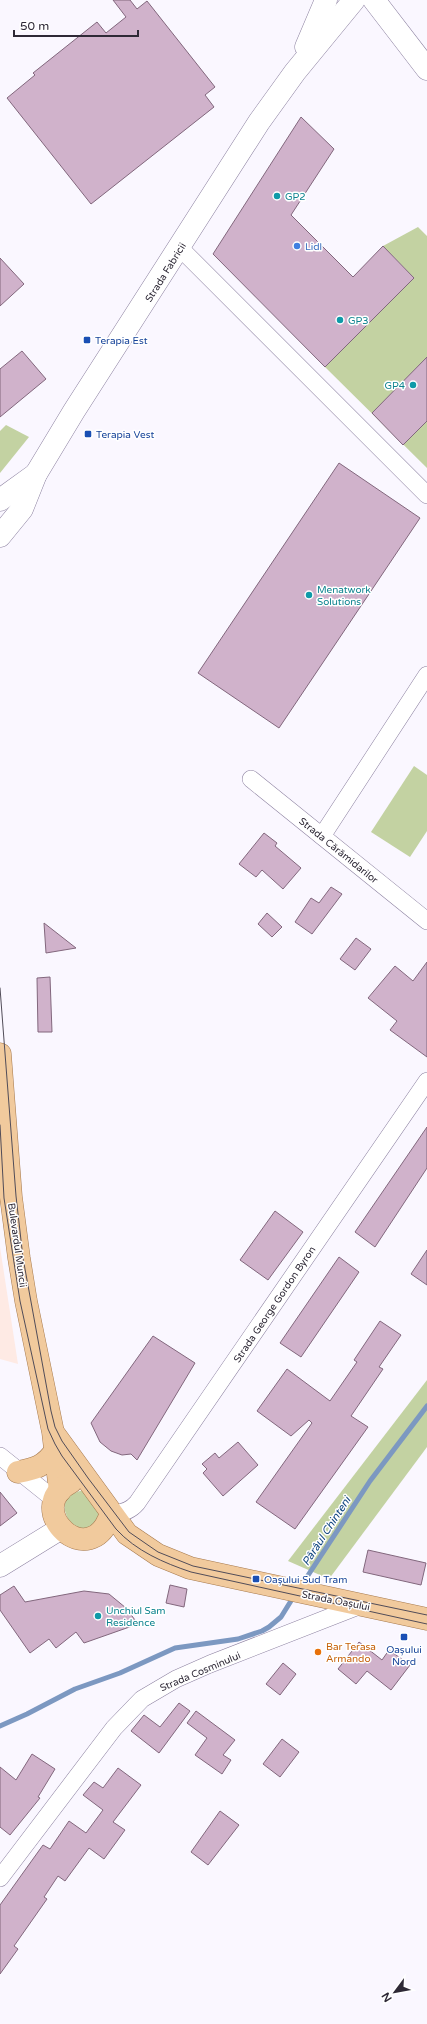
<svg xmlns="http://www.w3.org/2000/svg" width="427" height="2024" viewBox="0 0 427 2024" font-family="'Varela Round',sans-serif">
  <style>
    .commercial { fill: #feeae4 }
    .green { fill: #c3d2a2 }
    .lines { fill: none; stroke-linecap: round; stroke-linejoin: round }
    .stream { stroke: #7c98c1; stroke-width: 5 }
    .building { fill: #d0b2cb; stroke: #82677d }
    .street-casing { stroke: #8c81a0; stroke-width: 18 }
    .secondary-casing { stroke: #8c81a0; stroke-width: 23 }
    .primary-casing { stroke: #a67a4f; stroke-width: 23 }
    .street { stroke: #fff; stroke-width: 17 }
    .secondary { stroke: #fff; stroke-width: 22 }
    .primary { stroke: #f1ca9d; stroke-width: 22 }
    .tram { stroke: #514c58; stroke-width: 1 }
    .culture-dot { fill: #0f9aa8; stroke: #fff; stroke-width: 1.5 }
    .shop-dot { fill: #3f7fe0; stroke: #fff; stroke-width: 1.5 }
    .transit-dot { fill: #1a4fb4; stroke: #fff; stroke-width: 1.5 }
    .food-dot { fill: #e8710a; stroke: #fff; stroke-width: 1.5 }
    .labels { text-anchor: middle; stroke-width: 3; stroke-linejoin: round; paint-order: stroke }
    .culture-label { font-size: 10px; fill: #0d838f; stroke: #fff; text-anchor: start }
    .shop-label { font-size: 10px; fill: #366cbe; stroke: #fff; text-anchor: start }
    .street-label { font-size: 10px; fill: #2e2936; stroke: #fff }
    .transit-label { font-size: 10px; fill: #164399; stroke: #fff; text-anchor: start }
    .food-label { font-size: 10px; fill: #c56008; stroke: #fff; text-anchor: start }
    .water-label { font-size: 11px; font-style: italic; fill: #134882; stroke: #fff }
  </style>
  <rect width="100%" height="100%" fill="#faf7ff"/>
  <polygon class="commercial" points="0,1247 18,1364 0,1359"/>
  <g class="green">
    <polygon points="418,227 427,236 427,468 325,367 414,278 383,246"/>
    <polygon points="6,425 29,437 0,473 0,431"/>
    <polygon points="414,766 427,775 427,831 410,857 371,832"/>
    <polygon points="427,1380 427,1447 329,1579 288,1561"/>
    <path d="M84 1490 101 1516 93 1529 74 1528C61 1511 59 1495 84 1490Z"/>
  </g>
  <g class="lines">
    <g class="stream">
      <polyline points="301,1586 370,1481 427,1406"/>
      <polyline points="0,1726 27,1714 75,1689 120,1673 175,1648 238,1639 262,1631 269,1627 281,1617 294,1596"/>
    </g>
  </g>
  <g class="building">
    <polygon points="113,0 130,0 137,9 147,1 215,87 205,95 214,107 91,204 7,98 35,75 33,73 97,22 106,33 126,17"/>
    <polygon points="301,117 334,149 291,215 353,277 383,246 414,278 325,367 213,254"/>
    <polygon points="0,258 24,284 0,306"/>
    <polygon points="22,351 46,379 0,417 0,369"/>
    <polygon points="427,357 427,421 403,445 372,413"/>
    <polygon points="339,463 420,518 279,728 198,673"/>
    <polygon points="264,833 277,843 275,846 301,868 283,889 262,870 256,877 239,864"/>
    <polygon points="331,887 342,894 312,934 295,922 311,898 319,903"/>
    <polygon points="267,913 282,927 272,937 258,924"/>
    <polygon points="44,923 76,948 46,953"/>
    <polygon points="356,938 371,949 355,970 340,959"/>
    <polygon points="427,962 427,1057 390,1030 397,1021 368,998 395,966 413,981"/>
    <polygon points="50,977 52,1032 38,1032 37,978"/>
    <polygon points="427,1127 427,1168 375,1247 355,1232"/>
    <polygon points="275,1211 303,1232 268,1280 240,1260"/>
    <polygon points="427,1250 427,1285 411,1274"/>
    <polygon points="339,1257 359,1272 301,1357 280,1343"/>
    <polygon points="380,1321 401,1335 379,1367 383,1369 351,1416 368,1427 295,1529 256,1502 312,1423 309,1420 291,1436 257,1411 287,1369 330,1401 357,1362 354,1360"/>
    <polygon points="153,1336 195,1363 137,1460 131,1454 122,1455 111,1451 100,1442 91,1423"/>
    <polygon points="238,1442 258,1465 223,1496 203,1473 207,1469 202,1464 215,1453 219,1458"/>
    <polygon points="0,1492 17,1513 0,1526"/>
    <polygon points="368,1550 426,1563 421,1585 363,1572"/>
    <polygon points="170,1585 187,1589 184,1607 166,1603"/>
    <polygon points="14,1586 25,1602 84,1591 109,1594 126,1608 138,1624 84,1643 76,1632 56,1648 49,1639 30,1653 0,1610 0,1595"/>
    <polygon points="359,1642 382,1660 389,1650 410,1665 391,1690 367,1671 356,1684 338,1669"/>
    <polygon points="283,1663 296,1674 280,1695 266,1684"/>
    <polygon points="179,1703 190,1711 159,1753 131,1731 144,1715 160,1727"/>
    <polygon points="196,1711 235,1740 223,1755 231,1760 222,1774 195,1755 207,1738 187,1723"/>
    <polygon points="282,1739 299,1752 280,1777 263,1764"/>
    <polygon points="32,1754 55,1769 38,1797 40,1798 10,1835 0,1827 0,1767 16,1780"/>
    <polygon points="118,1768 141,1785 113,1822 125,1830 104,1859 89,1848 65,1881 58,1876 44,1897 47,1899 14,1946 18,1949 0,1974 0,1905 43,1845 50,1849 69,1821 86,1833 103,1810 83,1795 94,1782 103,1788"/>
    <polygon points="220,1811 239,1825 208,1865 191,1852"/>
  </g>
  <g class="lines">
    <g class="street-casing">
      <g id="street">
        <polyline points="180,248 427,495"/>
        <polyline points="251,779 427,921"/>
        <polyline points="322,836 427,675"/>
        <polyline points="0,1456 55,1500"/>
        <path d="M111 1513C122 1514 130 1511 137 1503L427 1081"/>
        <polyline points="0,1878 114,1728 142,1699 176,1679 210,1664 361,1605"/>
      </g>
    </g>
    <g class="secondary-casing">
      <g id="secondary">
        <polyline points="374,0 427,69"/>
        <polyline points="306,47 326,0"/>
        <polyline points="0,500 36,474"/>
        <polyline points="0,536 22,509 36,474 74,411 259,122 295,72 354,0"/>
        <polyline points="0,1566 60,1529"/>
      </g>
    </g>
    <g class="primary-casing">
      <g id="primary">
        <polyline points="0,1054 11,1197 19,1258 26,1301 53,1432 60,1491"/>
        <polyline points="55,1435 127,1534 158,1555 190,1568 427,1619"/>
        <path d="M18 1472C35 1469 45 1466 55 1451"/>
        <path d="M71 1482C20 1509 91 1576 111 1513"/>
      </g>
    </g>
    <use href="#street" class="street"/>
    <use href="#secondary" class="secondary"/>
    <use href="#primary" class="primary"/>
    <g class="tram">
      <polyline points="0,988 16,1196 23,1258 51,1411 55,1427 62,1441 88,1478 129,1532 158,1552 193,1566 427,1615"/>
      <path d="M0 1125 4 1198 20 1301 48 1429 55 1444 62 1456 116 1529C136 1551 164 1563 191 1572L427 1624"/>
    </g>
  </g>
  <g class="culture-dot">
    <circle cx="277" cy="196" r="4"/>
    <circle cx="340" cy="320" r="4"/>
    <circle cx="413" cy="385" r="4"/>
    <circle cx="309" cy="595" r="4"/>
    <circle cx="98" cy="1616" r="4"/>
  </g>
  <circle class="shop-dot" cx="297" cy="246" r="4"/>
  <g class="transit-dot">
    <rect x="83" y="336" width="8" height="8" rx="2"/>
    <rect x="84" y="430" width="8" height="8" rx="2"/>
    <rect x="252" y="1575" width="8" height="8" rx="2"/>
    <rect x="400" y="1633" width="8" height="8" rx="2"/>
  </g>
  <circle class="food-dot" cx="318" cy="1652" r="4"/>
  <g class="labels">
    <g class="culture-label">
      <text x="285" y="200">GP2</text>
      <text x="348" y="324">GP3</text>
      <text x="405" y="389" text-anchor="end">GP4</text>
      <text x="317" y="593">Menatwork<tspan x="317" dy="12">Solutions</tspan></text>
      <text x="106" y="1614">Unchiul Sam<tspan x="106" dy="12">Residence</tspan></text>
    </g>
    <g class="shop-label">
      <text x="305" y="250">Lidl</text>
    </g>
    <g class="street-label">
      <text transform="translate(165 272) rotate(-58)" y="4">Strada Fabricii</text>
      <text transform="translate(339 850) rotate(39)" y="4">Strada Cărămidarilor</text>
      <text transform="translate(18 1245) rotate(82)" y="4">Bulevardul Muncii</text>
      <text transform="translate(274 1304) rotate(-56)" y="4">Strada George Gordon Byron</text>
      <text transform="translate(336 1600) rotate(11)" y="4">Strada Oașului</text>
      <text transform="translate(200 1671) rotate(-23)" y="4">Strada Cosminului</text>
    </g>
    <g class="transit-label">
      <text x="95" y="344">Terapia Est</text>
      <text x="96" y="438">Terapia Vest</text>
      <text x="264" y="1583">Oașului Sud Tram</text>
      <text x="404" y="1653" text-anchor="middle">Oașului<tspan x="404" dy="12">Nord</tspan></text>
    </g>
    <g class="food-label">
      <text x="326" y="1650">Bar Terasa<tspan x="326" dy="12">Armando</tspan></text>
    </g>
    <g class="water-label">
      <text transform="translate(326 1531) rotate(-57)" y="4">Pârâul Chinteni</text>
    </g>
  </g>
  <g transform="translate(395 1992) rotate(238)" stroke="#ffffff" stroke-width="3" paint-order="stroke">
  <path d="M0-3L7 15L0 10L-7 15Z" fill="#2e2936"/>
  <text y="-6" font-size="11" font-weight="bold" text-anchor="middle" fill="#2e2936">N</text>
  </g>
  <path d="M14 30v6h124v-6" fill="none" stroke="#2e2936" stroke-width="2"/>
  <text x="20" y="30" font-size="12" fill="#2e2936" stroke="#ffffff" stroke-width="3" paint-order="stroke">50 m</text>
</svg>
